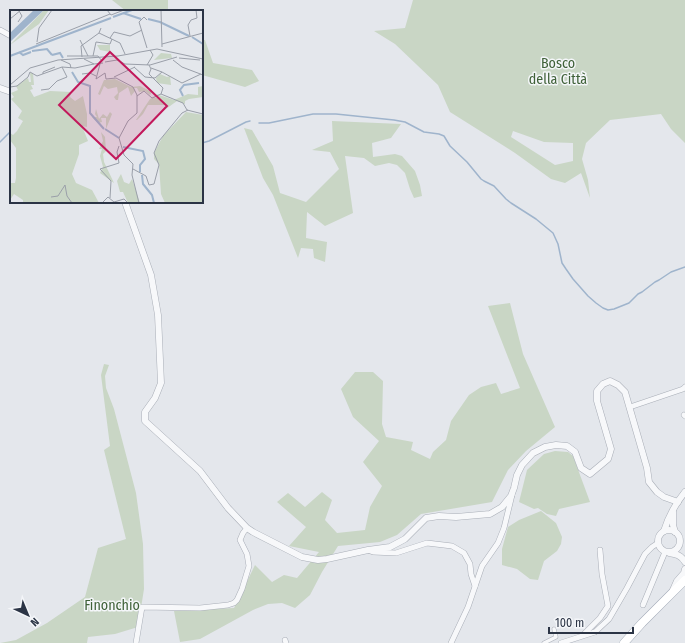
<svg xmlns="http://www.w3.org/2000/svg" width="685" height="643" viewBox="0 0 685 643" font-family="'Fira Sans Condensed',sans-serif">
  <style>
    .green { fill: #c9d6c5; fill-rule: evenodd }
    .lines { fill: none; stroke-linecap: round; stroke-linejoin: round }
    .stream { stroke: #9fb4cc; stroke-width: 1.5 }
    .pedestrian-casing { stroke: #a9aeb7; stroke-width: 4.5 }
    .minor-casing { stroke: #a9aeb7; stroke-width: 6 }
    .tertiary-casing { stroke: #a9aeb7; stroke-width: 7 }
    .primary-casing { stroke: #a3abb8; stroke-width: 9 }
    .pedestrian { stroke: #f7f8fa; stroke-width: 3.5 }
    .minor { stroke: #f7f8fa; stroke-width: 5 }
    .tertiary { stroke: #f7f8fa; stroke-width: 6 }
    .primary { stroke: #fff; stroke-width: 8 }
    .labels { text-anchor: middle; stroke-width: 3; stroke-linejoin: round; paint-order: stroke }
    .park-label { font-size: 14px; fill: #3f6138; stroke: #f4f6f9 }
    .inset-river { fill: none; stroke: #9fb4cc; stroke-width: 2 }
    .inset-road { fill: none; stroke: #9a9fa9; stroke-width: 1 }
    .view { fill: #c2185b; fill-opacity: 0.15; stroke: #c2185b; stroke-width: 2 }
    .inset-edge { fill: none; stroke: #2b3445; stroke-width: 2 }
  </style>
  <rect width="100%" height="100%" fill="#e4e7ec"/>
  <g class="green">
    <polygon points="112,0 168,0 168,11 126,11"/>
    <path d="M413 0H685V143L671 129 661 114 610 120 586 143 582 159 588 180 590 198 581 173 565 183 551 179 515 153 450 112 438 85 395 44 374 31 405 28ZM513 131 544 142 573 143V161L555 165 511 137Z"/>
    <polygon points="202,40 205,40 213,63 252,70 259,81 245,87 202,75"/>
    <polygon points="332,121 401,124 391,138 372,143 373,157 395,154 402,156 415,171 420,185 422,196 414,198 410,189 405,173 397,165 389,163 375,166 364,158 345,156 353,213 325,226 307,212 306,238 327,242 325,262 314,258 313,249 301,248 298,258 273,195 263,178 244,128 252,130 273,166 280,193 306,202 339,169 330,152 312,150 333,141"/>
    <polygon points="510,303 523,354 555,427 526,451 508,470 492,502 421,514 397,535 380,542 338,546 322,572 310,595 295,608 282,603 268,604 253,610 200,639 180,642 174,611 234,608 255,565 272,582 284,575 297,578 319,552 289,546 306,527 277,502 288,493 305,507 322,492 332,500 325,520 337,533 365,530 370,507 382,486 363,462 379,441 353,417 341,389 355,372 373,372 383,381 382,424 386,437 413,442 411,450 430,459 433,452 446,440 451,421 469,395 481,387 496,383 501,394 520,388 488,306"/>
    <polygon points="104,364 109,365 105,376 106,388 114,409 136,493 143,544 144,589 138,627 115,634 88,637 87,643 0,643 16,640 47,623 85,597 98,548 126,539 104,450 110,446 101,375"/>
    <polygon points="555,451 568,452 573,456 590,502 559,509 556,516 547,514 538,508 534,509 519,502 527,470 544,454"/>
    <polygon points="541,511 556,523 562,537 561,544 557,551 544,561 538,580 530,579 517,569 502,565 502,549 508,527 519,520"/>
  </g>
  <g class="lines">
    <g class="stream">
      <polyline points="259,123 269,123 313,114 336,114 394,120 405,122 424,132 439,134 444,136 450,146 467,162 481,179 484,181 494,186 506,199 511,203 536,219 553,233 558,244 562,263 566,269 573,279 588,296 596,303 603,308 608,310 614,309 629,303 638,294 642,292 655,282 659,280 671,272 685,267"/>
      <polyline points="0,142 11,131"/>
      <polyline points="202,143 209,141 246,122 250,121"/>
    </g>
    <g class="pedestrian-casing">
      <polyline id="pedestrian" points="544,643 556,637 554,629"/>
    </g>
    <g class="minor-casing">
      <g id="minor">
        <polyline points="0,30 11,36"/>
        <polyline points="630,407 683,389 685,387"/>
        <polyline points="684,415 685,416"/>
        <polyline points="368,550 373,552 396,553 427,543 452,546 464,553 470,564 471,574 475,586"/>
        <polyline points="643,605 665,552"/>
        <polyline points="583,635 600,618 608,606 602,574 600,550"/>
        <polyline points="285,640 286,643"/>
        <polyline points="136,643 142,607 200,608 228,605 234,603 237,600 242,589 249,566 247,554 240,540 243,533 247,528"/>
        <polyline points="451,643 468,607 482,566 498,543 504,528 512,495"/>
        <polyline points="561,643 595,632 609,619 627,588 645,554 652,547 658,543"/>
      </g>
    </g>
    <g class="tertiary-casing">
      <g id="tertiary">
        <polyline points="0,88 11,92"/>
        <polyline points="125,202 151,275 158,315 161,383 155,398 145,412 145,421 200,471 228,508 247,528 253,532 302,557 318,560 327,559 368,550 390,547 405,539 426,518 439,516 456,517 490,514 502,507 511,496 514,488 517,475 522,465 533,453 545,447 556,445 567,446 575,452 581,468 590,474 608,459 611,449 597,401 597,391 603,384 610,381 618,385 625,392 647,468 649,482 657,492 664,497 678,502"/>
        <polyline points="673,512 673,525 675,532"/>
        <circle cx="669" cy="541" r="11"/>
        <path d="M664 531C668 518 676 503 685 492"/>
        <path d="M669 553C676 554 681 555 685 562"/>
        <polyline points="673,590 677,581 684,573 685,569"/>
      </g>
    </g>
    <g class="primary-casing">
      <polyline id="primary" points="624,643 642,623 685,580"/>
    </g>
    <use href="#pedestrian" class="pedestrian"/>
    <use href="#minor" class="minor"/>
    <use href="#tertiary" class="tertiary"/>
    <use href="#primary" class="primary"/>
  </g>
  <g class="labels">
    <g class="park-label">
      <text x="558" y="68">Bosco<tspan x="558" dy="16">della Città</tspan></text>
      <text x="112" y="610">Finonchio</text>
    </g>
  </g>
  <g transform="translate(10 10)">
    <rect width="193" height="193" fill="#e4e7ec"/>
    <path d="M34 0H39L29 14 0 35ZM87 35H100V42L90 40ZM151 43 161 44 162 48 144 50ZM20 63H23L24 75H21L23 79 20 80 24 87 40 81 61 82 60 87 65 91 73 86 77 104V117L72 116 78 131 69 135V144L62 164 66 173 82 180 89 193H13V190L4 184 0 190V166L1 173H5L6 168V138L0 130V123L3 125 7 121 13 111 8 108 12 101 1 89 4 87 1 83 8 80 6 76 18 68 19 72H21ZM150 64 157 67 160 66 161 75 147 73 146 68ZM105 69 121 77 130 76 142 82 140 85 135 81 129 82 127 78H124L125 81 121 86 118 77 109 83 108 90H106L104 87 108 83 107 77 98 79 94 76 90 85 88 84 94 70ZM193 76V87L179 89 175 91V94L167 91 153 101 157 97 155 95H138L133 104 127 110H126L140 89 144 87 150 89 146 84 164 90 178 84 188 85V77ZM86 99 89 109 93 104 97 107 100 102 102 104 96 119V108H91L92 112 88 113 82 107H87L85 104ZM176 102 193 105V193H155L151 184 149 154 144 149V143L153 126ZM91 122 95 127 96 141 93 144 94 152 104 173 90 163 93 157 90 146 92 139H89L93 131ZM111 164 114 172 119 174 122 169 130 193H118L113 182H110L107 171Z" fill="#c9d6c5"/>
    <path d="M24 0H34L0 32V23Z" fill="#9fb4cc"/>
    <path class="inset-river" d="M113 3 131 9M103 7 122 0M138 9 150 12 179 26M182 27 193 34M22 41 37 39 42 45M9 42 13 45 21 42M42 45 50 43 53 48M0 46 101 8M62 62 68 72 80 76V103L94 119M173 86 170 80 174 75 189 73M95 119 109 128M113 137 133 141 135 149 130 155V162M132 165 133 174 142 185 144 193"/>
    <path class="inset-road" d="M97 0 101 5 114 0M151 0 152 37M0 9 11 0M137 10 134 7 129 12 137 38M8 12 12 6 9 1M89 23 110 33 115 44M180 26 178 15 181 10 187 8 186 0M100 28 104 22 120 26 132 20M70 30 78 46M27 32 29 18 42 0M26 34 100 4M152 34 193 23M57 46H72M72 46H88L92 51M83 46 86 32 100 34 102 29M72 47 71 36 89 23 91 18M169 48 190 50M74 49 84 54 93 53M51 50 60 54 61 58M163 50 172 57 193 65M95 52 107 50 115 54 140 55 167 47M90 54 86 69 95 63 96 69 106 68 123 77 127 85V103L118 111 109 128 114 145 123 154 122 165 129 193M137 55 143 45 140 40M139 55 141 59 139 64 153 78 151 84 173 93 177 100 193 104M124 57 135 67 145 68 152 62 141 58M152 62 172 73 191 64M33 64V62L45 57M72 64 80 63 86 66M104 67 125 57M0 75 20 58 48 50 108 46 147 39 193 49M0 77 7 76 18 67 20 62 27 66 52 57 65 58 84 54M31 80 39 79 47 71 57 67 52 57M127 86 134 81 142 88 151 84M123 159 136 166 139 175 144 174 149 155 144 143 149 131 172 103 178 100M41 187 48 186 55 175 57 186 62 193M100 188 101 171 90 159 109 153 107 142 109 136M92 193 98 187 104 192 114 189 118 193"/>
    <path class="view" d="M100 42 157 96 106 149 49 95Z"/>
    <rect width="193" height="193" class="inset-edge"/>
  </g>
  <g transform="translate(28 615) rotate(136)" stroke="#f4f6f9" stroke-width="3" paint-order="stroke">
  <path d="M0-3L7 15L0 10L-7 15Z" fill="#2b3445"/>
  <text y="-6" font-size="11" font-weight="bold" text-anchor="middle" fill="#2b3445">N</text>
  </g>
  <path d="M549 627v6h84v-6" fill="none" stroke="#2b3445" stroke-width="2"/>
  <text x="555" y="627" font-size="12" fill="#2b3445" stroke="#f4f6f9" stroke-width="3" paint-order="stroke">100 m</text>
</svg>
